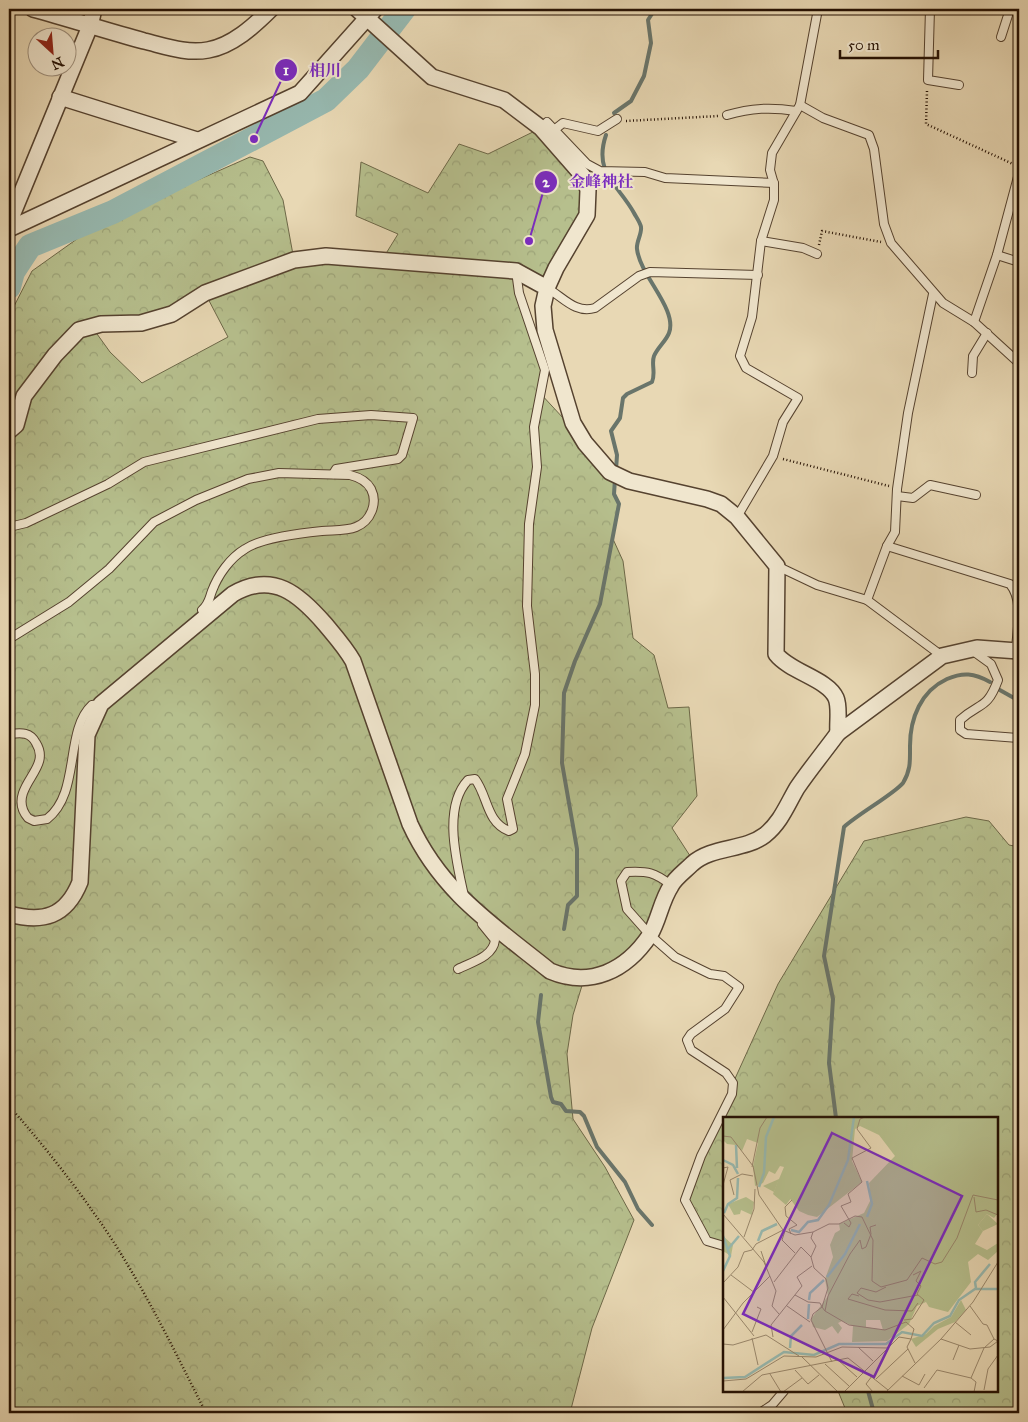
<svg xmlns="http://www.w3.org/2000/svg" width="1028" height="1422" viewBox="0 0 1028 1422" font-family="'IM FELL Great Primer','Noto Serif JP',serif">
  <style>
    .forest { fill: url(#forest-crowns); stroke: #6d6848; fill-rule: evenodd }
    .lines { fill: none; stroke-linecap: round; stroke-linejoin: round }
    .stream { stroke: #69756b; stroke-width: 4 }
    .river { stroke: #97b9b0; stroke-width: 24 }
    .lane-casing { stroke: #55422f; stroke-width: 10 }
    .street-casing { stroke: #55422f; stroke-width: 18 }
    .path { stroke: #241003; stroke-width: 2.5; stroke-dasharray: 1 2.5; stroke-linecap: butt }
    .lane { stroke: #f0e6ce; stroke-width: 8 }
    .street { stroke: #f0e6ce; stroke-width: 15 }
    .inset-river { fill: none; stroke: #97b9b0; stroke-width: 2.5 }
    .inset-road { fill: none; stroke: #9a886d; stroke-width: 1 }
    .view { fill: #7b2cbf; fill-opacity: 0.15; stroke: #7b2cbf; stroke-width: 2.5 }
    .inset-edge { fill: none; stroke: #241003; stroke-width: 2.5 }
    .leader { fill: none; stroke: #7b2cbf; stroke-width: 2 }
    .callout-dot { fill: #7b2cbf; stroke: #f0e6ce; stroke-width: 2 }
    .mark-label { font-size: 15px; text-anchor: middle; font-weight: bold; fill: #fff }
    .callout-label { font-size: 16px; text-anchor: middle; font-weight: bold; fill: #7b2cbf; stroke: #f0e6ce; stroke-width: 4; stroke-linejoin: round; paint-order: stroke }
  </style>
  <defs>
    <pattern id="forest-crowns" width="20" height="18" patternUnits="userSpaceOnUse" patternTransform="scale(1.25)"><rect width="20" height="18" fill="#b6bf8d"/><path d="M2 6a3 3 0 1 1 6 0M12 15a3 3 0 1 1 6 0" fill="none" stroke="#9ca378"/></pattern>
  </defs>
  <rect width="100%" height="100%" fill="#e8d8b4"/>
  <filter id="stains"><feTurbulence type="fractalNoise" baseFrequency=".004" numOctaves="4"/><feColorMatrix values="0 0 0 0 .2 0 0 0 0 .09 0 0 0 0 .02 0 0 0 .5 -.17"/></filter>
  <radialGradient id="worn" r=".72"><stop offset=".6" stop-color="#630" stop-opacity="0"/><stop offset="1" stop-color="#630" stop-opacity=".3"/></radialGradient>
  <g class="forest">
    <path d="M541 128 564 153 589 203 547 288 517 271 545 370 539 392 615 474 614 494 619 504 613 539 623 561 633 638 654 655 668 708 689 707 697 796 672 828 694 862 623 965 584 979 573 1015 567 1054 573 1119 605 1167 634 1220 592 1328 570 1413H9V316L32 271 98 224 250 157 263 161 283 200 294 260H382L398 234 356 216 361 162 428 193 459 144 488 154ZM205 293 228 337 142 383 110 352 92 327 172 314Z"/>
    <polygon points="966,817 989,821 1009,845 1019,847 1019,1413 847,1413 838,1391 997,1391 997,1118 724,1118 724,1246 707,1241 685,1200 733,1083 778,984 864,841"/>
  </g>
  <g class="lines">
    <g class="stream">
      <polyline points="614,113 631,101 644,76 651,43 648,20 655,9"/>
      <path d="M606 135C593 173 618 184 634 213 636 217 640 222 641 227 642 234 636 242 637 249 640 276 678 309 669 333 666 341 658 347 654 356 651 364 656 373 652 382L627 394 623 398 620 418 611 431 617 455 616 470"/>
      <polyline points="998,689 1014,698"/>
      <polyline points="564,929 568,905 577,896 577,849 562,763 564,693 575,661 600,604 619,504 614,494 615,479"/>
      <polyline points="541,995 538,1022 551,1097 553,1102 561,1104 566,1111 580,1112 584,1116 597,1147 625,1182 638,1209 652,1225"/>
      <path d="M836 1118 829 1063 833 999 824 956 844 827C858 814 894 794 903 783 911 770 910 760 910 746 910 718 921 691 947 679 963 672 974 673 990 682"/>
      <polyline points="868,1391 874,1413"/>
    </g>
    <polyline class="river" points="9,287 13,272 30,246 113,212 326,100 358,69 404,9"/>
    <g class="lane-casing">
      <g id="lane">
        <polyline points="930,9 928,80 959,85"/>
        <polyline points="1001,37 1010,9"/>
        <polyline points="800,105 823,118 869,135 874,149 884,224 891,243 943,303 974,322 1019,363"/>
        <path d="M727 115C751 108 771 107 796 111"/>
        <polyline points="541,128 547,122 587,164 600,171 645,172 665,178 774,183"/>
        <polyline points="554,130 563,123 598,131 617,119"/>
        <polyline points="761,241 803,248 817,254"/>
        <polyline points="997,255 1019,262"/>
        <path d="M547 288C563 297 575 314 595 308L639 276 650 272 758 275"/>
        <polyline points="974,322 997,255 1019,173"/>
        <polyline points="972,373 973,356 987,333"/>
        <polyline points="897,496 913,498 930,485 976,495"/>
        <polyline points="737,517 773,456 783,422 798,398 746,368 740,356 752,317 761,241 774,200 774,184 770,170 772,153 800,105 818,9"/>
        <polyline points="9,527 26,523 108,484 144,462 318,419 371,415 413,418 402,455 398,459 336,469 333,474"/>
        <path d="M887 546 1010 584C1024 601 1017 629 1016 650"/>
        <polyline points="777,566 817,585 867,600 887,546 895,532 897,489 908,413 933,294"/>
        <polyline points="867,600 942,656"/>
        <path d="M9 639 69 602 109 569 154 522 196 500 248 479 279 473 350 475C358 477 366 480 371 489 378 503 371 521 356 527 346 531 334 530 322 531 302 533 261 538 245 549 230 558 218 575 212 591 209 599 209 604 202 610L205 616"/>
        <path d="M973 651 991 664 998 680C987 710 980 702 960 720V730L966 734 1019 738"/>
        <path d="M9 734C20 733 30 731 36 743 48 762 29 775 23 793 20 802 22 811 28 818L34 821 47 819C81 793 64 731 92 705L101 704"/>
        <path d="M671 885C654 872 648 871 627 872L621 881 627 909 650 935 675 957 710 974 724 976 739 987 725 1009 691 1034 687 1040 691 1050 726 1073 733 1083 732 1094 701 1156 685 1200 707 1241 724 1246"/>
        <path d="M464 896C457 863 442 808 468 780L475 779C488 796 486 822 509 831L513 829 507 799 525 754 535 705V674L527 606 529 524 537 467 534 427 545 370 519 293 516 271"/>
        <path d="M458 969C472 962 493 957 495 940L482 924"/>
        <polyline points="760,1413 772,1405 784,1391"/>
      </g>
    </g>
    <g class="street-casing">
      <g id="street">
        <path d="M33 9C70 19 107 31 144 41 165 46 186 54 208 50 232 46 254 26 271 9"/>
        <polyline points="357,9 432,77 504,100 541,128 583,176 588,190 587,215 556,268 547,288"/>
        <polyline points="60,97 197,140"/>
        <polyline points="9,223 90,26 94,9"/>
        <polyline points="9,229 300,93 375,9"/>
        <path d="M9 431 16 425 24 396 55 355 79 330 101 324 141 323 172 314 205 293 294 260 326 256 516 271 547 288 543 306 545 330 573 423 585 443 610 472 629 481 707 499 721 504 737 517 777 566 776 654C790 672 828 679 836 698 840 707 837 723 838 733L942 656 977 648 1019 651"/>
        <path d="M9 914C43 923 66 917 80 882L87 735 101 704 233 594C273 571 299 594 325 624 335 636 345 647 353 661L410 824C441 892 493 925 550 971 590 988 626 971 650 935 659 920 661 901 671 886 675 878 685 871 692 864 712 846 744 851 765 835 781 822 787 805 797 788 810 769 824 752 838 733"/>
      </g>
    </g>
    <g class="path">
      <polyline points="927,91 926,124 1013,164"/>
      <polyline points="626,121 718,116"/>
      <polyline points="819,245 822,231 881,242"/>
      <polyline points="783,459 889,486"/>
      <polyline points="1018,664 1019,682"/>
      <path d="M9 1106C43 1144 74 1184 103 1226 143 1285 174 1350 206 1413"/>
    </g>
    <use href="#lane" class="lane"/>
    <use href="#street" class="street"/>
  </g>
  <g transform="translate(723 1117)">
    <rect width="275" height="275" fill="#e8d8b4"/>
    <path d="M0 0H275V96L271 101 264 97 255 108 260 114 252 127 264 133 275 126V134L265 143 255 137 245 145 248 165 225 195 206 190 203 185 194 189 186 207 164 224 129 225 130 209 119 204 115 206 119 211 115 217 109 209 102 213 90 210 88 202 105 179 102 162 110 140 107 128 112 116 117 113 116 107 141 96 148 82 146 66 172 39 156 18 137 9 132 12 129 44 139 65 94 100 85 98 76 94 55 65 51 75 40 69 56 62 61 50 57 49 52 57 46 54 40 66 32 69 30 49 35 26 24 22 19 34 13 28 4 27 0 23ZM143 203H157L160 213 143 210ZM23 80 31 85 29 98 18 93 17 97 11 98 5 87ZM0 119 10 128 8 139 0 134ZM238 183 243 193 232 205 215 212 193 230 188 222 203 217 211 209 228 200Z" fill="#b6bf8d" fill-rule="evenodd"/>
    <path d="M55 64 71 77 63 88 50 77ZM264 97 275 107 260 114 255 108Z" fill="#b6bf8d"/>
    <path class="inset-river" d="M13 28 14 51M0 43 10 48 15 57M36 70 41 56 43 20 51 0M1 96 5 87 14 81 15 61M144 100 149 87 144 64M68 113 76 115 85 105 95 103 106 88 125 43 131 0M0 119 7 139 0 154M35 124 39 114 54 107M5 132 16 119M104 160 122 137 137 107M253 171 252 165 267 147M86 183 87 176 101 163M85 202 86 187M67 231 68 219 79 208M0 261 22 260 61 235 91 238 116 227H163L179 215 199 219 211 206 227 199 236 183 252 172H275"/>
    <path class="inset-road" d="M0 19 8 20 30 49 36 78 60 113 72 118 90 115 88 121 93 129 88 140M29 50 37 11 44 0M0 51 5 50 0 68M11 78 7 63 19 57 30 59M251 80 253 95 263 93 275 98M0 97 41 145 53 174 49 189 56 197M121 106 126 110 128 106 118 89 128 85 125 77 139 65 129 41 148 31 134 12 137 2 142 0M62 114 59 123 72 136M90 115 106 107H116L132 99 139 100 150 123 149 164 158 170 184 163 199 141 212 147 219 145 234 121 250 78 275 83M68 117 66 112 74 108 63 99 62 90 69 83M21 120 31 92 32 72M38 134 43 149M8 158 32 176M51 165 78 130 88 140 91 151 103 162 105 171 99 190 102 194 126 208 162 213 183 205 191 212 188 222M0 166 15 150 21 135 29 133 33 127 60 113M163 170 153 175 138 171 134 176 145 183 157 185 195 178M72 178 85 185 97 186 99 190 90 197 88 203 109 245M136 179 129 177 125 182 162 193 189 194 195 186M0 180 31 219M64 189 87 205M247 189 260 207 264 208 271 222M102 194 105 179 127 137 137 123 139 132 143 130 148 117 147 110 153 108M181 203 189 202 201 183 194 177 198 169 193 164 198 154 190 158M232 205 248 218M0 213 20 186 47 159M29 215 38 192 34 190M50 220 48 208 79 169 74 160 89 149M29 221 35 248M218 222 250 185 275 145M0 227 10 228 43 218 76 239M135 230 150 244M78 239 115 275M115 243 134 260M230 243 236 228M102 247 126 269M72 253 85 267 96 258M47 257 58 275M149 259 143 267 150 275M179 259 196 268 202 257M248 261 261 231 271 222 275 224M153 262 185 232M0 264 23 262 61 239 93 240 119 230 165 231M201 271 214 253 248 261 253 265 251 275M261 273 265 252 275 238M19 275 39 258 125 241 165 273M60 275 79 261M121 275 176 220 188 222 184 230 192 246M163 275 218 222 247 232 267 230 275 224"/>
    <path class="view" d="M109 16 239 79 151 260 20 197Z"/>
    <rect width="275" height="275" class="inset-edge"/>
  </g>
  <path class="leader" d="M254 139L286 70M529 241L546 182"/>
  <g class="callout-dot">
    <circle cx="254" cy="139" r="5"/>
    <circle cx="529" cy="241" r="5"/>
    <circle cx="286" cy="70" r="12"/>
    <circle cx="546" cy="182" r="12"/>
  </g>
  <g class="mark-label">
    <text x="286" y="75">1</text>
    <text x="546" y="187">2</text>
  </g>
  <g class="callout-label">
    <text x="325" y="76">相川</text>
    <text x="601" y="187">金峰神社</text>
  </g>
  <rect width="1028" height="1422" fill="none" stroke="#e8d8b4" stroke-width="30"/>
  <rect x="10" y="10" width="1008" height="1402" fill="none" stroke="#241003" stroke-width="2.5"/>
  <rect x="15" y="15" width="998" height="1392" fill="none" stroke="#241003"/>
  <g transform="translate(52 52) rotate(154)"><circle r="24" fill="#f0e6ce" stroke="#9e907d"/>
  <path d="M0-4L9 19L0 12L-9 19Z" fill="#8f2418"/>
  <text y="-8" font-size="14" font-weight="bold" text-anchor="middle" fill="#241003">N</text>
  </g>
  <path d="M840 50v8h98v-8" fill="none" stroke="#241003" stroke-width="2.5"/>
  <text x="848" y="50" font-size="15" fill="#241003" stroke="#f0e6ce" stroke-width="4" paint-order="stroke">50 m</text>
  <rect width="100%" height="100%" filter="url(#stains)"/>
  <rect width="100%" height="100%" fill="url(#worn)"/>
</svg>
